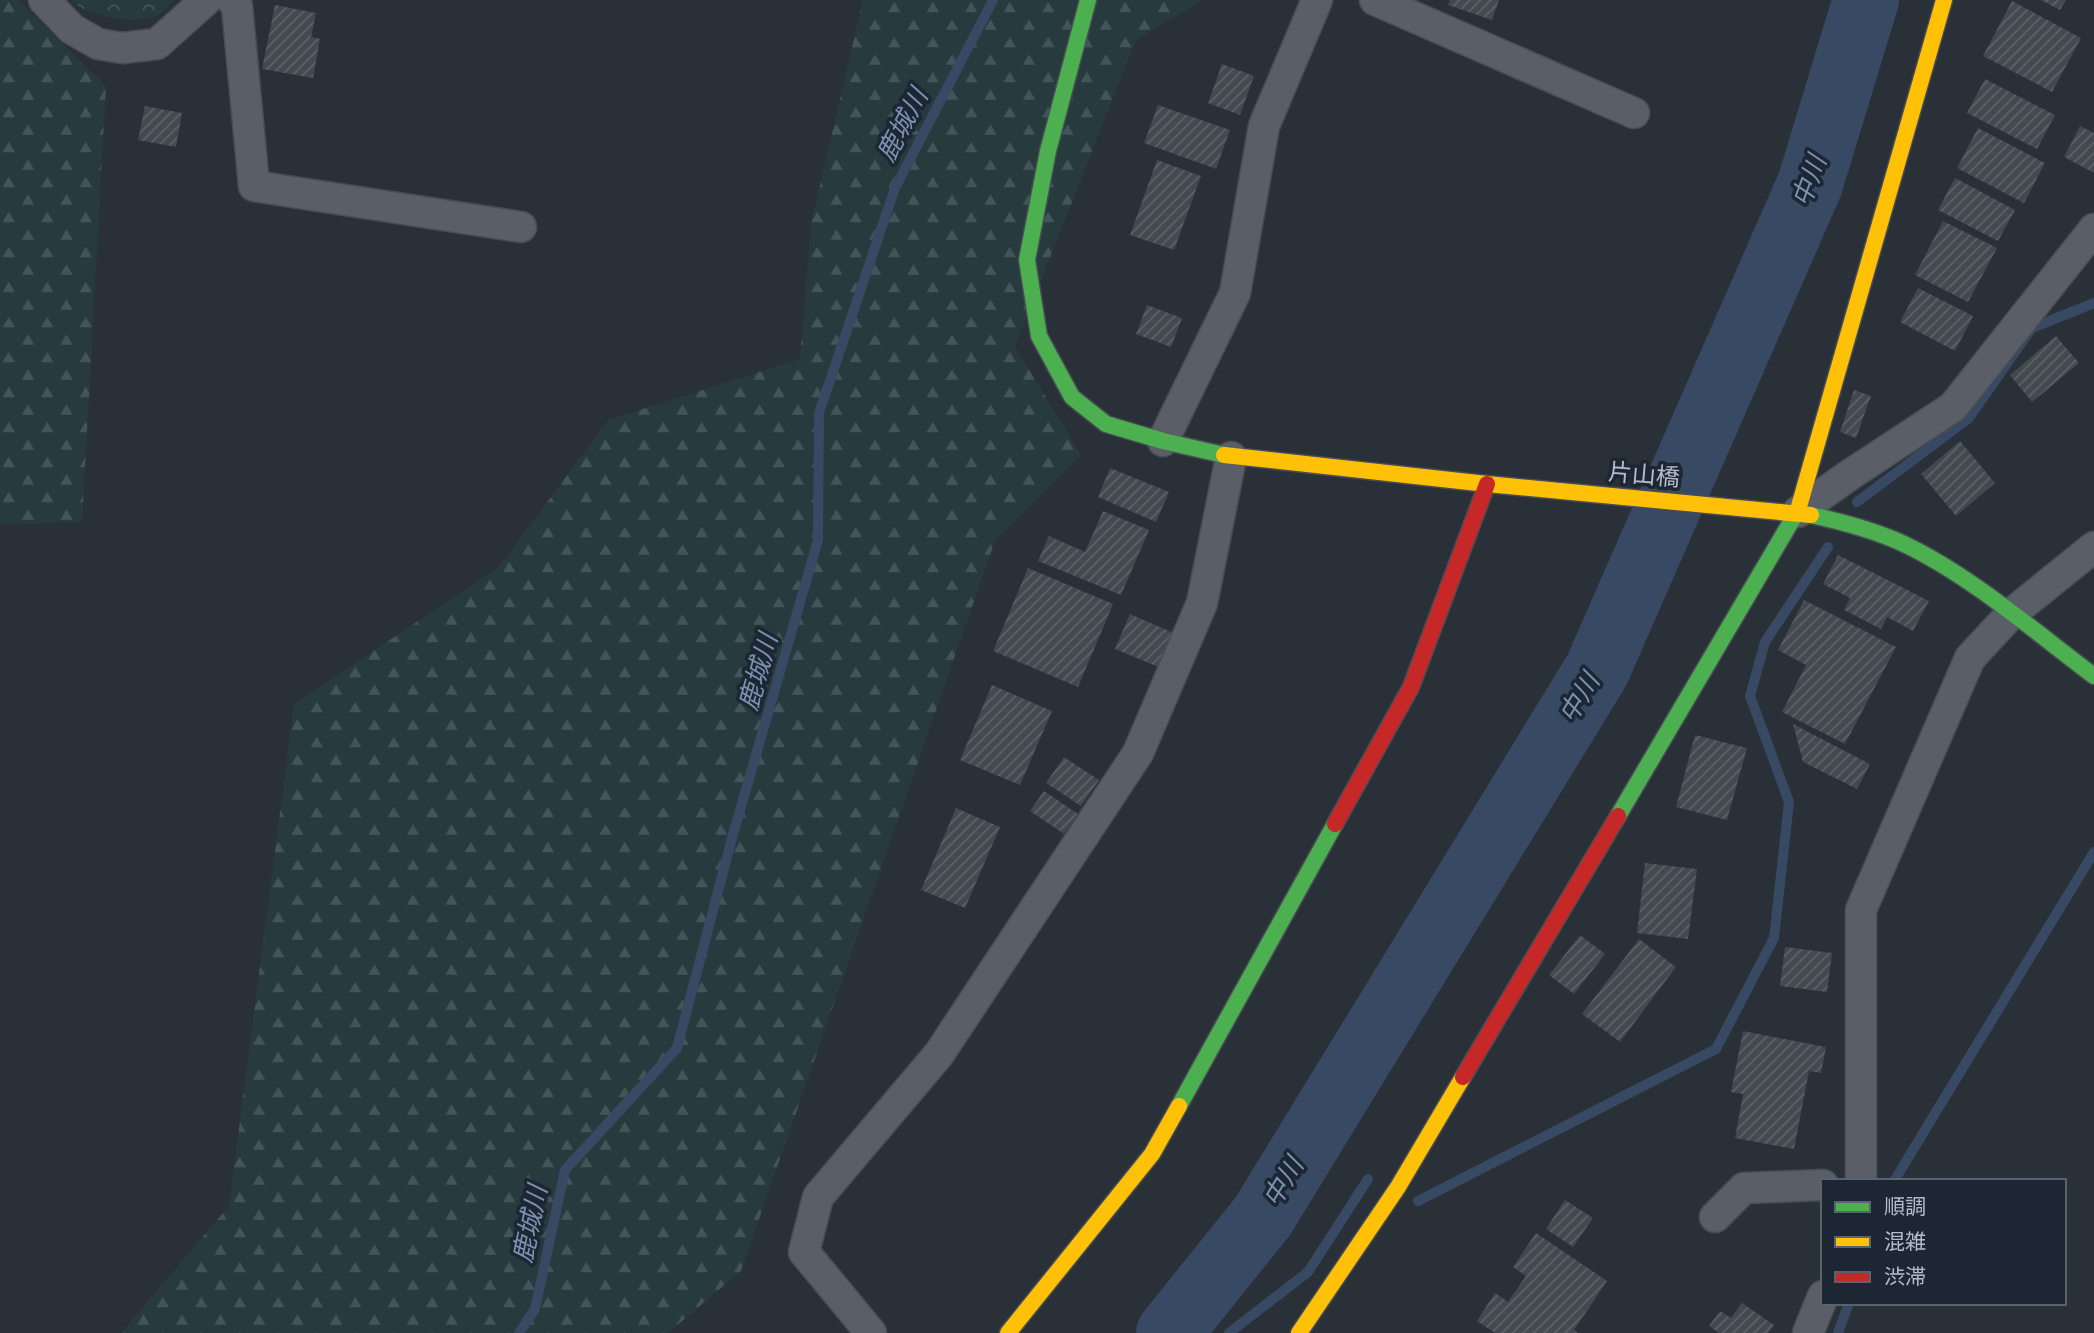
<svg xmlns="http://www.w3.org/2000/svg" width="2094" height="1333" viewBox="0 0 2094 1333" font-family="'Public Sans','Noto Sans JP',sans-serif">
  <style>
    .forest { fill: url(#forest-firs) }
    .park { fill: url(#park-crowns) }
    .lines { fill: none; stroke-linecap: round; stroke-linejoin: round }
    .stream { stroke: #384963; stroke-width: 10 }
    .river { stroke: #384963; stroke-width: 66 }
    .building { fill: url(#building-hatch) }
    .street-casing { stroke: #484c53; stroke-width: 33 }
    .fast-casing { stroke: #484c53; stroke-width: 19 }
    .slow-casing { stroke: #484c53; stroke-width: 19 }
    .jam-casing { stroke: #484c53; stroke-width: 19 }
    .street { stroke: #5a5e66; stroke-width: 30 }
    .fast { stroke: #4caf50; stroke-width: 16 }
    .slow { stroke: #ffc107; stroke-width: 16 }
    .jam { stroke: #c62828; stroke-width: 16 }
    .labels { text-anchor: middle; stroke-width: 7; stroke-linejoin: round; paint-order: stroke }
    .street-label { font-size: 24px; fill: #b4bcc9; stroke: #1d2633 }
    .water-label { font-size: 26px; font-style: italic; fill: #7c92b1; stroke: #1d2633 }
  </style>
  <defs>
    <pattern id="forest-firs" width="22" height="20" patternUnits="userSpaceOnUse" patternTransform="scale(1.75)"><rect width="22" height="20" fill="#273a3e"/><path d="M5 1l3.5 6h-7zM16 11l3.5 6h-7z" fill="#445559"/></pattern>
    <pattern id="park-crowns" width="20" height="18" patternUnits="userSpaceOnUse" patternTransform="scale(1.75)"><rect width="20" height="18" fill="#273a3e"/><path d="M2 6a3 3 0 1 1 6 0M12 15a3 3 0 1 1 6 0" fill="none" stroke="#445559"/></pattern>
    <pattern id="building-hatch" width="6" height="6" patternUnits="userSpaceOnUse" patternTransform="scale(1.75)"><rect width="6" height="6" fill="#444950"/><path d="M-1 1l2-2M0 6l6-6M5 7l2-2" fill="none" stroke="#5d6168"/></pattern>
  </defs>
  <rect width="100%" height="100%" fill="#2a3038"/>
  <g class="forest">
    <polygon points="0,0 18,0 106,86 82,522 0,524"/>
    <polygon points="863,0 1203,0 1136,40 1015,346 1081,455 995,541 741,1271 668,1333 121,1333 229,1206 294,704 499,567 608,420 800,359 811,223"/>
  </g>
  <path class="park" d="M71 0H175C170 4 164 12 158 15 136 24 88 18 71 0Z"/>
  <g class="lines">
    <g class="stream">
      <polyline points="1857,502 1969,418 2032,328 2094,303"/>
      <polyline points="1894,1181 2094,852"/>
      <polyline points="1418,1201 1716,1049 1774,938 1789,802 1750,696 1765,642 1828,547"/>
      <polyline points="519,1333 535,1309 565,1170 677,1048 732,838 818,540 819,413 895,188 993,0"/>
      <polyline points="1229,1333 1308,1272 1368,1179"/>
      <polyline points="1838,1333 1849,1303"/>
    </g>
    <polyline class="river" points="1169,1333 1263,1216 1597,670 1810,184 1866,0"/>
  </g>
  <g class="building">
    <polygon points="1450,0 1499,0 1492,20 1448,5"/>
    <polygon points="2041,0 2066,0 2060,10"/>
    <polygon points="2012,1 2081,38 2052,92 1983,56"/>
    <polygon points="275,5 316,13 311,37 320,39 313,78 262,69"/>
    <polygon points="1222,64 1254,76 1240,115 1208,103"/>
    <polygon points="1985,79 2055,115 2037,149 1967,113"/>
    <polygon points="1158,105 1230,130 1216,169 1144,143"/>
    <polygon points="145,106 182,113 176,147 138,140"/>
    <polygon points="2080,126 2094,133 2094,173 2064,157"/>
    <polygon points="1978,128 2045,163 2024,203 1957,168"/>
    <polygon points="1157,160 1201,176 1174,250 1130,235"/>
    <polygon points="1955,178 2015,210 1998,241 1938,210"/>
    <polygon points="1943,221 1997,248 1968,302 1915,275"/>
    <polygon points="1918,288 1973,316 1955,351 1900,322"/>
    <polygon points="1147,305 1182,318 1171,347 1136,334"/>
    <polygon points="2056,336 2079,363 2032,402 2010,375"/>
    <polygon points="1854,390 1871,396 1856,438 1840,432"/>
    <polygon points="1960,441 1995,483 1956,516 1921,474"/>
    <polygon points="1110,468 1169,492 1156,522 1098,497"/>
    <polygon points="1103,511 1149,530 1121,595 1038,561 1049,536 1085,552"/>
    <polygon points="1838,555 1929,601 1913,631 1887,617 1881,629 1844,610 1850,598 1823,584"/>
    <polygon points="1028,568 1113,604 1078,687 993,651"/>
    <polygon points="1804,600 1896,647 1845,744 1782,712 1806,665 1778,650"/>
    <polygon points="1130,614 1176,634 1161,668 1115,649"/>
    <polygon points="992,685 1052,711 1020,785 960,760"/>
    <polygon points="1793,724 1870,764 1857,789 1803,762"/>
    <polygon points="1695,735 1747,748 1727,820 1676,807"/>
    <polygon points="1064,757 1099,780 1081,806 1046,783"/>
    <polygon points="1044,791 1078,814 1064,834 1030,811"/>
    <polygon points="956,808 1000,827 965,908 921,890"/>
    <polygon points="1645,863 1697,869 1688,939 1637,933"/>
    <polygon points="1580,935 1605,954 1574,994 1549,975"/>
    <polygon points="1639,939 1676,967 1620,1042 1582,1014"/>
    <polygon points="1785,947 1832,953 1827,992 1780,986"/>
    <polygon points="1743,1031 1826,1047 1821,1073 1809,1071 1794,1149 1735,1138 1743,1094 1731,1092"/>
    <polygon points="1565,1200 1593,1218 1573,1247 1546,1229"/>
    <polygon points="1536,1233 1607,1281 1574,1330 1578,1333 1495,1333 1477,1321 1495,1293 1508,1302 1526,1276 1513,1267"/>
    <polygon points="1742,1303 1774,1325 1768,1333 1719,1333 1709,1326 1720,1311 1731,1318"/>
  </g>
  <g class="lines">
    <g class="street-casing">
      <g id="street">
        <polyline points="44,0 72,29 98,44 122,48 157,44 206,0"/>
        <polyline points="232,0 237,6 254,186 521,227"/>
        <polyline points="1375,0 1634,113"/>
        <polyline points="1163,441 1235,293 1264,126 1317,0"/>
        <polyline points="1798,512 1848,476 1953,407 2094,229"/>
        <polyline points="1861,1181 1861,910 1970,658 2011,614 2094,547"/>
        <polyline points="1715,1217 1744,1188 1823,1185"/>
        <polyline points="871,1333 804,1252 818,1197 939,1054 1138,753 1202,603 1231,457"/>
        <polyline points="1808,1333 1823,1296"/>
      </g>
    </g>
    <g class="fast-casing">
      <g id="fast">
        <polyline points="1088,0 1048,151 1027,260 1039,336 1072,397 1106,424 1163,441 1224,455"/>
        <path d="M1811 515C1843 522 1874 530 1904 544 1971 576 2034 631 2094 676"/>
        <polyline points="1618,816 1798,510"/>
        <polyline points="1179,1106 1335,824"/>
      </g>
    </g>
    <g class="slow-casing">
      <g id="slow">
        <polyline points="1224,455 1487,484 1811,515"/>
        <polyline points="1798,510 1944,0"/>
        <polyline points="1008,1333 1152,1154 1179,1106"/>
        <polyline points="1299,1333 1398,1187 1463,1077"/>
      </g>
    </g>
    <g class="jam-casing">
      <g id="jam">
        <polyline points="1335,824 1411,687 1487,484"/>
        <polyline points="1463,1077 1618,816"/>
      </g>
    </g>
    <use href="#street" class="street"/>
    <use href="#fast" class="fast"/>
    <use href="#slow" class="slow"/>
    <use href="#jam" class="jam"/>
  </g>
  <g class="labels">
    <g class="street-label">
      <text transform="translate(1644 475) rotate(5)" y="8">片山橋</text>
    </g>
    <g class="water-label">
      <text transform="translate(902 125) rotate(-62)" y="9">鹿城川</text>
      <text transform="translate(1809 181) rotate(-70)" y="9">中川</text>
      <text transform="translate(758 672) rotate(-74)" y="9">鹿城川</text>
      <text transform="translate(1579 698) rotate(-59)" y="9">中川</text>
      <text transform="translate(1283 1182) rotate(-59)" y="9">中川</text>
      <text transform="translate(530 1224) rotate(-78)" y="9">鹿城川</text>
    </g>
  </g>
  <rect x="1821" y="1179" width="245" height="126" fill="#1d2633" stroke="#59626f" stroke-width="2"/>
  <rect x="1835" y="1202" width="35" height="10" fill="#4caf50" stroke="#59626f" stroke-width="2"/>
  <text x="1884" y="1214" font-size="21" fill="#b4bcc9">順調</text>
  <rect x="1835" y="1237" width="35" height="10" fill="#ffc107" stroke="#59626f" stroke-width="2"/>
  <text x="1884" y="1249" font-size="21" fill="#b4bcc9">混雑</text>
  <rect x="1835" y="1272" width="35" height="10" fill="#c62828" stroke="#59626f" stroke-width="2"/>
  <text x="1884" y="1284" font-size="21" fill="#b4bcc9">渋滞</text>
</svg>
